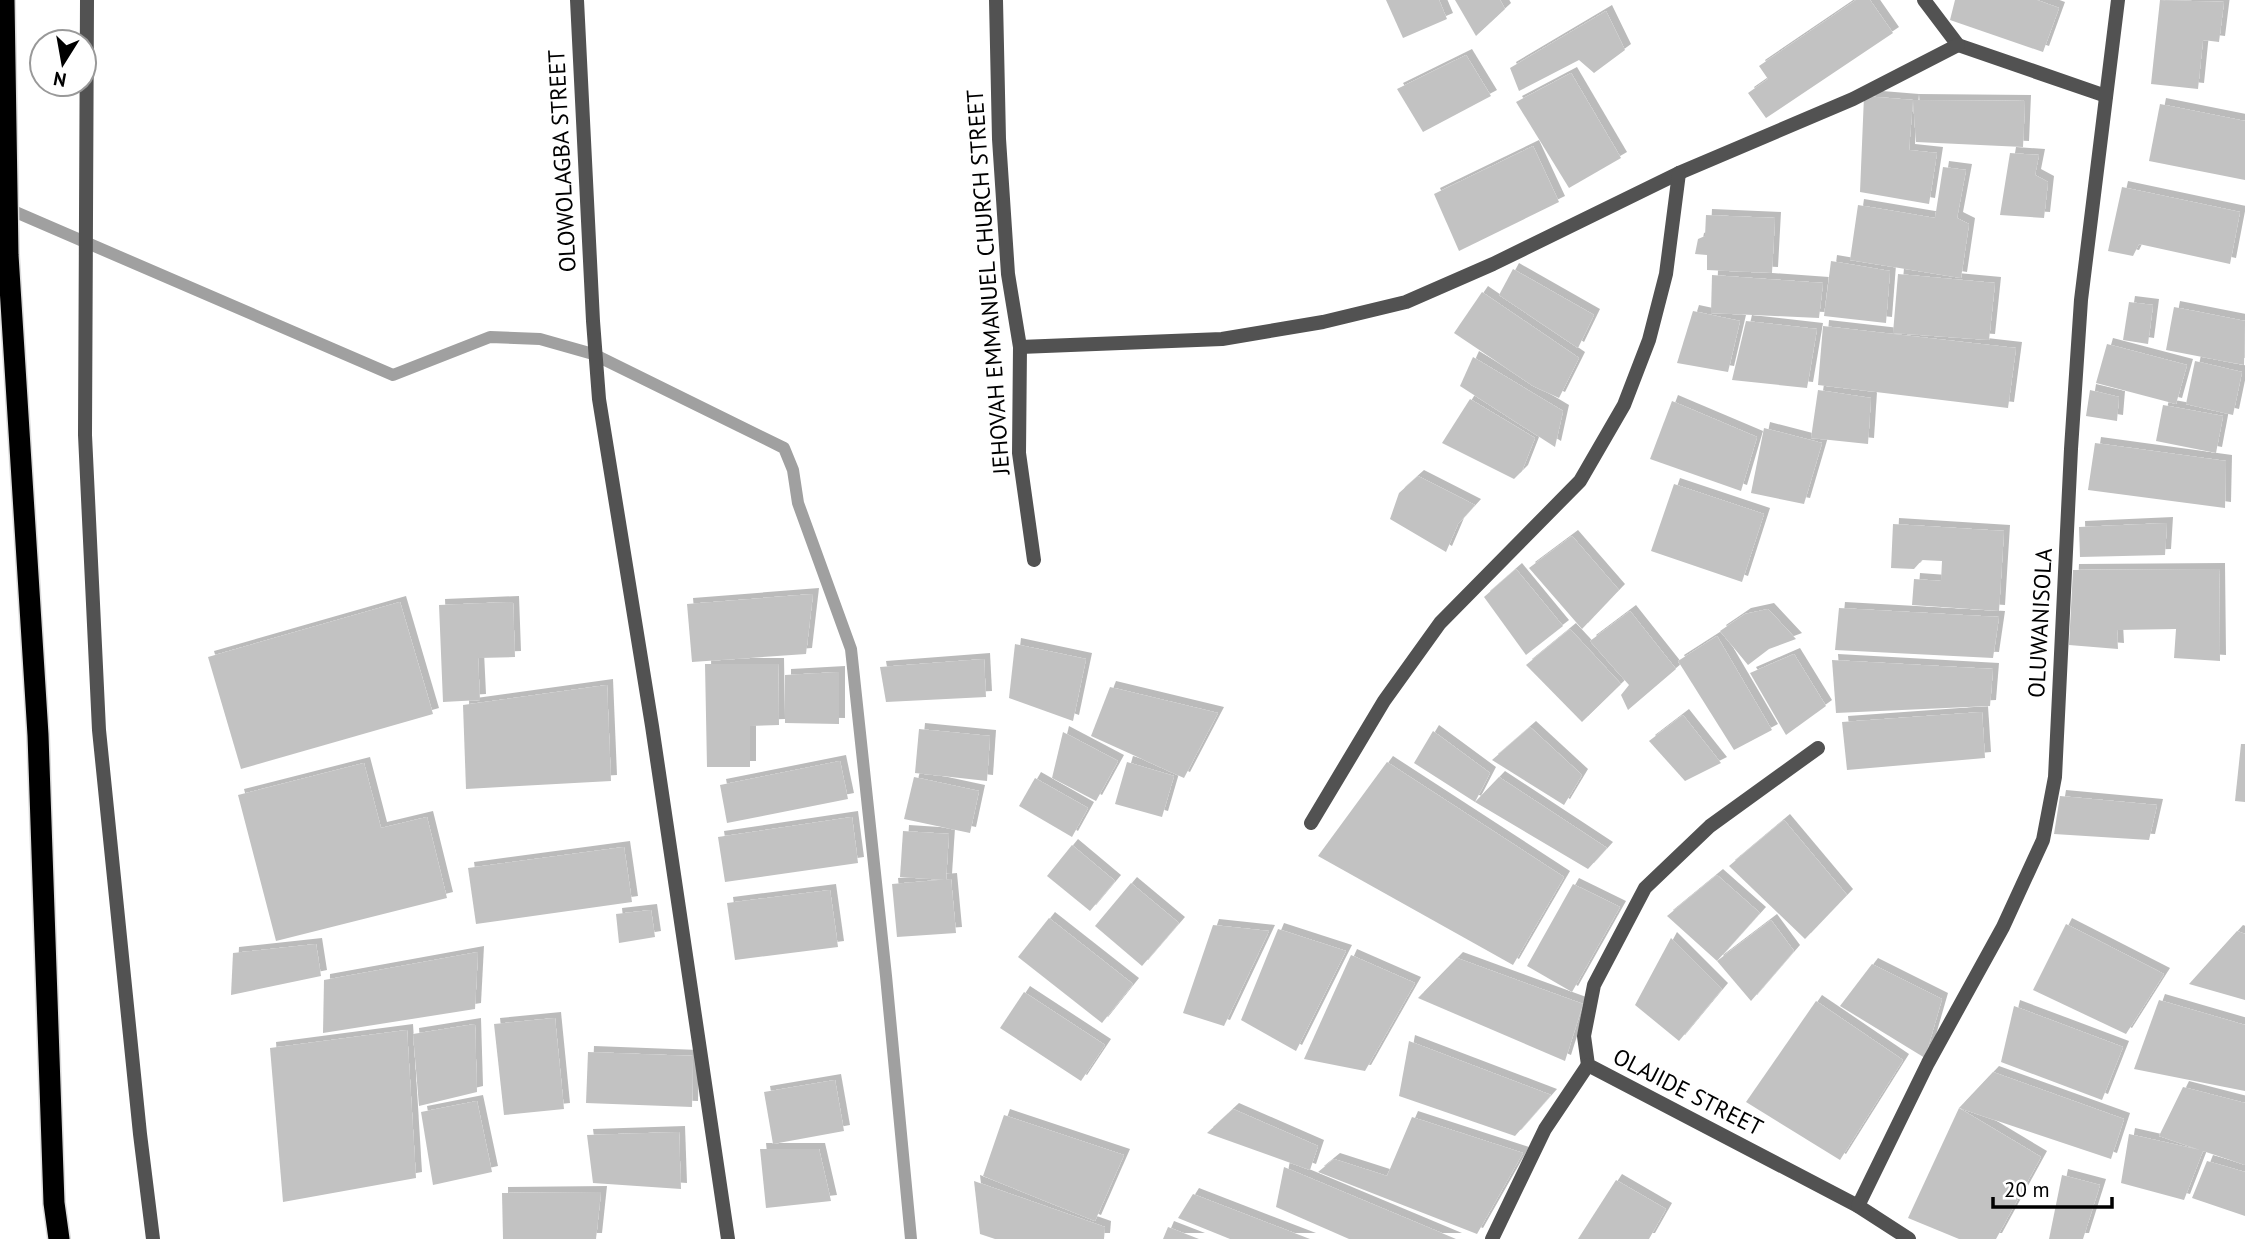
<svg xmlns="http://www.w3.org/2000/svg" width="2245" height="1239" viewBox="0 0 2245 1239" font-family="'PT Sans',sans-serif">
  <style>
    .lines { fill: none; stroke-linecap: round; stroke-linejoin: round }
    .stream { stroke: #a0a0a0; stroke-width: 12 }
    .building { fill: #c2c2c2; filter: url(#shadow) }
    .highway-casing { stroke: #dbdbdb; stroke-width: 24 }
    .street { stroke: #525252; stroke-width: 14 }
    .highway { stroke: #000; stroke-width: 21 }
    .labels { text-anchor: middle; stroke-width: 7; stroke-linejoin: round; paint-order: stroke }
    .street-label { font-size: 23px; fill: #000; stroke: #fff }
  </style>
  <defs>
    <filter id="shadow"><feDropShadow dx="6" dy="-6" stdDeviation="0" flood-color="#0004"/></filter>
  </defs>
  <rect width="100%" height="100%" fill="#fff"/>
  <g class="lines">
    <polyline class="stream" points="4,207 393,375 490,337 540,339 593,354 784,448 793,470 798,503 851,649 886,976 911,1239"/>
  </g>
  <g class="building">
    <polygon points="1386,0 1439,0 1447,19 1403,38"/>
    <polygon points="1455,0 1500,0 1505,9 1476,36"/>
    <polygon points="1856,0 1870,0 1893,33 1766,118 1748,93 1768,79 1759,66"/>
    <polygon points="1955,0 2037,0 2059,8 2043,52 1950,20"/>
    <polygon points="2160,0 2224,2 2219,42 2203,40 2198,89 2151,84"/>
    <polygon points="1606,11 1625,50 1594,73 1579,60 1519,91 1510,68"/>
    <polygon points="1466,55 1491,96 1423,132 1397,89"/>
    <polygon points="1571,73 1621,158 1569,188 1516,102"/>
    <polygon points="1864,96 1913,100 2025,101 2023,147 1916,142 1913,100 1909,150 1937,153 1929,204 1860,192"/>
    <polygon points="2160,104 2245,121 2245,180 2149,161"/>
    <polygon points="1533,146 1559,202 1459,251 1434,194"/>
    <polygon points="2010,153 2039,155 2035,175 2048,182 2044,218 2000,215"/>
    <polygon points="1943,167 1966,170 1957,218 1969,224 1961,278 1850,260 1858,205 1935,218"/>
    <polygon points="2122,187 2240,212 2230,264 2139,244 2133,256 2108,251"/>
    <polygon points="1706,215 1775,218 1772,273 1707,270 1707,255 1695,254 1698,239 1705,236"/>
    <polygon points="1831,261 1890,271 1886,323 1824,316"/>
    <polygon points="1513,269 1594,315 1578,348 1499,295"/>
    <polygon points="1898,274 1995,283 1989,340 1893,333"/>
    <polygon points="1712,275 1823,283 1819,318 1711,313"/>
    <polygon points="1482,292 1579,358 1559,398 1533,386 1454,333"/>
    <polygon points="2129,302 2153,305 2148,344 2123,340"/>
    <polygon points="2174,307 2245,321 2244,365 2166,350"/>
    <polygon points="1693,311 1740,321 1728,372 1677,363"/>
    <polygon points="1746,321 1817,329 1807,388 1732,380"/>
    <polygon points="1823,326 2016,348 2008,408 1818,385"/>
    <polygon points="2107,344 2187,365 2176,404 2096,383"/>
    <polygon points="1473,357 1563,411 1555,447 1460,386"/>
    <polygon points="2195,361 2242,372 2233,415 2186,404"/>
    <polygon points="1818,390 1871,398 1868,444 1811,438"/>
    <polygon points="2090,390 2119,397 2117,421 2086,416"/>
    <polygon points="1470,399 1535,438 1522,471 1514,479 1442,443"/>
    <polygon points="1672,401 1757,437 1741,491 1650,459"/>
    <polygon points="2163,405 2223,416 2216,453 2156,441"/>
    <polygon points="1764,428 1822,443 1804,504 1751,493"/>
    <polygon points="2095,443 2226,461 2225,508 2088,490"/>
    <polygon points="1418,476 1475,505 1458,524 1446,552 1390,519 1399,493"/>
    <polygon points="1674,484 1764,514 1742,582 1651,551"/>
    <polygon points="2167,523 2165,555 2080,557 2079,527"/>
    <polygon points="1893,524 2004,531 1999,611 1912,605 1914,579 1941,581 1942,561 1922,560 1914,569 1891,568"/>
    <polygon points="1572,536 1619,590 1582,629 1529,568"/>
    <polygon points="1516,569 1563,626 1526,655 1484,597"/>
    <polygon points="2219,569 2220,661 2174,658 2176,629 2117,630 2118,649 2069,645 2073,570"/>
    <polygon points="813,594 806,654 692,662 687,604"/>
    <polygon points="400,602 433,714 241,769 208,657"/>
    <polygon points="513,602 515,657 478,658 480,700 443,702 439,605"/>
    <polygon points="1839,608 1999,617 1993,658 1835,650"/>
    <polygon points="1768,609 1796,639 1769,649 1748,665 1720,631 1745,614"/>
    <polygon points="1630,611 1676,669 1628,710 1621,695 1629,685 1590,641"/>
    <polygon points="1570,629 1621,684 1582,722 1526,665"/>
    <polygon points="1717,636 1772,730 1734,750 1678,661"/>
    <polygon points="1015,644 1086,659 1073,721 1009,698"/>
    <polygon points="1794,654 1826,706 1786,735 1750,673"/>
    <polygon points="984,659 986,697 886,702 880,667"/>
    <polygon points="1832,660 1993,669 1990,706 1836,713"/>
    <polygon points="705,664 778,664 779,725 750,726 750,767 707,767"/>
    <polygon points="839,672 839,724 785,723 785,675"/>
    <polygon points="607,685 611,781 466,789 463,705"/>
    <polygon points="1110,687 1218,713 1184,778 1091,736"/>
    <polygon points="1982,712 1985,758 1847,770 1842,722"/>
    <polygon points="1683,715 1721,763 1685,781 1649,741"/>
    <polygon points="1530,727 1582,775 1564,805 1492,760"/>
    <polygon points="919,729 990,736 987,781 915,773"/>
    <polygon points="1433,731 1490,773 1475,802 1499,777 1607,848 1588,869 1475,802 1414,763"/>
    <polygon points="1063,732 1118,761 1096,801 1052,778"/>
    <polygon points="2241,744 2245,744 2245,802 2235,801"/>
    <polygon points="840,761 848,799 727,823 720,785"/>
    <polygon points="1127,762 1174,776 1162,817 1115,804"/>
    <polygon points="1387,762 1564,877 1513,965 1318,856"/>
    <polygon points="364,763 381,828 427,817 447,898 276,941 238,795"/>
    <polygon points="914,777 979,791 970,833 904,819"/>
    <polygon points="1035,778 1088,808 1072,837 1019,806"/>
    <polygon points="2060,796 2157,805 2149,840 2054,834"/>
    <polygon points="852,817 858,863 725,882 718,837"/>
    <polygon points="1784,820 1847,895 1805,939 1729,866"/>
    <polygon points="903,831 949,834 946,880 900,877"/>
    <polygon points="1072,845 1115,881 1090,911 1047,876"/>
    <polygon points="624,847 632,902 476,924 468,868"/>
    <polygon points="1717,875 1760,913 1717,961 1667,916"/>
    <polygon points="951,879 956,933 897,937 892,884"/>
    <polygon points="1131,883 1179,923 1142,966 1095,926"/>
    <polygon points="1573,884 1620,907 1572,992 1527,966"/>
    <polygon points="830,890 838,947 735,960 727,903"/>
    <polygon points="651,910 655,937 619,943 616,914"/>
    <polygon points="1049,918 1133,984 1102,1023 1018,957"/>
    <polygon points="1771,920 1794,951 1751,1001 1717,961"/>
    <polygon points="2066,924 2164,974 2126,1034 2033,990"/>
    <polygon points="1213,925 1269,931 1224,1026 1183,1013"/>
    <polygon points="1278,929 1346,951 1296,1051 1241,1020"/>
    <polygon points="2237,931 2245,934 2245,1000 2189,984"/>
    <polygon points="1671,938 1722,989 1679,1041 1635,1005"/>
    <polygon points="316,944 321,976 231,995 233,953"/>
    <polygon points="478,952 475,1009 323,1033 324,980"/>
    <polygon points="1351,955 1415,983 1365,1071 1304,1059"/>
    <polygon points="1457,958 1583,1004 1565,1061 1418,998"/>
    <polygon points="1872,964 1942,999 1925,1058 1840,1006"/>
    <polygon points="1024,992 1105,1045 1081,1081 1000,1028"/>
    <polygon points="2159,1000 2245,1025 2245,1091 2134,1069"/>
    <polygon points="1816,1001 1903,1060 1840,1160 1746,1102"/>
    <polygon points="2014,1006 2123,1047 2102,1100 2001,1062"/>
    <polygon points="555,1018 564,1109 504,1115 494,1024"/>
    <polygon points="475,1024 477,1092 419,1106 413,1034"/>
    <polygon points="407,1030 416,1178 283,1202 270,1048"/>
    <polygon points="1409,1041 1551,1095 1515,1136 1399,1096"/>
    <polygon points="588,1052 693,1056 692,1107 586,1103"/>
    <polygon points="1993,1072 2124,1119 2111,1159 1959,1108"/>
    <polygon points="835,1080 844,1131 773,1144 764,1092"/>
    <polygon points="2183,1087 2245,1103 2245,1165 2203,1151 2184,1200 2121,1183 2129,1134 2200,1150 2159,1136"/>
    <polygon points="477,1101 492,1172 433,1185 421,1112"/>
    <polygon points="1959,1108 2041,1157 1996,1239 1959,1239 1908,1218"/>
    <polygon points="1233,1109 1318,1146 1310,1170 1207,1133"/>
    <polygon points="1004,1115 1124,1155 1095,1221 983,1176"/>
    <polygon points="1412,1117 1523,1153 1477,1234 1318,1172 1334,1159 1387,1176"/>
    <polygon points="679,1132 681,1189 593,1183 587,1135"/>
    <polygon points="760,1149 819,1149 831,1201 766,1208"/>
    <polygon points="2207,1161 2245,1172 2245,1216 2192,1198"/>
    <polygon points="1284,1167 1456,1239 1349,1239 1276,1207"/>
    <polygon points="2062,1175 2100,1185 2083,1239 2049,1239"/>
    <polygon points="1616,1180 1666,1209 1649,1239 1578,1239"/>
    <polygon points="974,1181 1105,1227 1104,1239 995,1239 980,1234"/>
    <polygon points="601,1192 596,1239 503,1239 502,1193"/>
    <polygon points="1193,1194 1310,1239 1230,1239 1178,1218"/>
    <polygon points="1168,1227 1199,1239 1163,1239"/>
  </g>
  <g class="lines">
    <g class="highway-casing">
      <polyline id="highway" points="4,0 8,255 38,735 54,1203 59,1239"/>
    </g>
    <g class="street">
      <polyline points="87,0 85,435 99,730 140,1134 153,1239"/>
      <polyline points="577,0 593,321 599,399 652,726 728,1239"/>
      <polyline points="996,0 999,139 1008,274 1020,347 1019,453 1034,560"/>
      <polyline points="1924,0 1958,45 2106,96"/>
      <polyline points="1020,347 1222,339 1323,322 1406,302 1493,264 1679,173 1853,99 1958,45"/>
      <polyline points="1818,748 1710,826 1645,888 1594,985 1584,1036 1588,1065 1858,1206 1909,1239"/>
      <polyline points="1311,823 1384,701 1440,623 1580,481 1624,405 1649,340 1666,274 1679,173"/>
      <polyline points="1858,1206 1928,1063 2003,927 2043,840 2055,777 2071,449 2081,300 2118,0"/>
      <polyline points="1492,1239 1545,1129 1588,1065"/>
    </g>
    <use href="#highway" class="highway"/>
  </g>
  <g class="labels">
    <g class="street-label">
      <text transform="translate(562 161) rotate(-93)" y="8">OLOWOLAGBA STREET</text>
      <text transform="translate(988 282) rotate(-94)" y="8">JEHOVAH EMMANUEL CHURCH STREET</text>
      <text transform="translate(2040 623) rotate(-87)" y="8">OLUWANISOLA</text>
      <text transform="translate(1688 1092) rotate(27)" y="8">OLAJIDE STREET</text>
    </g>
  </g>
  <g transform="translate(63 63) rotate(191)"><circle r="33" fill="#ffffff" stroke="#999999" stroke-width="2"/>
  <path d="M0-5L12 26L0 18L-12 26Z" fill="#000000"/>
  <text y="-10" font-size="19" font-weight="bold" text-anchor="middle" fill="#000000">N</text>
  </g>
  <path d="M1993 1197v10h119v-10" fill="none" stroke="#000000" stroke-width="3.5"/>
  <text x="2004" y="1197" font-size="21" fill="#000000" stroke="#ffffff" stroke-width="5" paint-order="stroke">20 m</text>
</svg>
